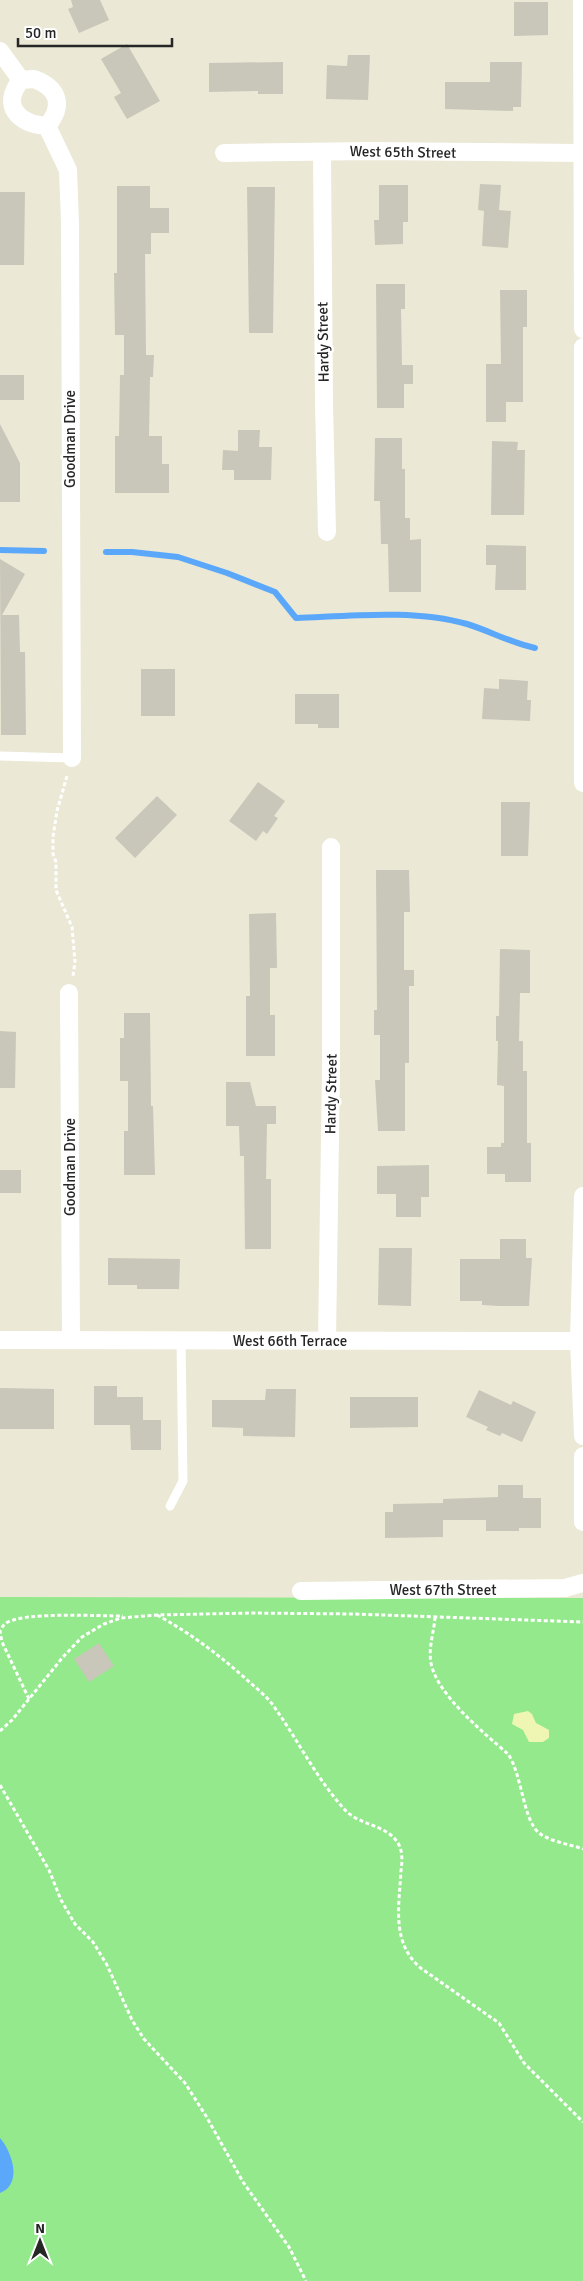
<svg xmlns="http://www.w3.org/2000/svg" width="583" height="2281" viewBox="0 0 583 2281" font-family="Signika,sans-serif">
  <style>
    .green { fill: #93e98b }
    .sand { fill: #eff6b3 }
    .water { fill: #5ba8fb }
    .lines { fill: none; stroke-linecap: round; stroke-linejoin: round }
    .stream { stroke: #5ba8fb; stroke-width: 6 }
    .building { fill: #c9c7b9 }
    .path { stroke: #fff; stroke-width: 3; stroke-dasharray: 4 2.5; stroke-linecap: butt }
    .lane { stroke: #fff; stroke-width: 9 }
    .street { stroke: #fff; stroke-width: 18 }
    .labels { text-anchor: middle; stroke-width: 5; stroke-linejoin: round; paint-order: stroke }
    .street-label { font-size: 15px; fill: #262626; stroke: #fff }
  </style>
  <rect width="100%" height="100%" fill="#ebe8d5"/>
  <polygon class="green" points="0,1597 583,1598 583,2281 0,2281"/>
  <polygon class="sand" points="528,1711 532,1714 536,1723 549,1730 549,1738 543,1742 529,1742 523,1730 512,1724 514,1714"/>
  <path class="water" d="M0 2138C12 2152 23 2184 0 2193Z"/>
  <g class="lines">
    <g class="stream">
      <polyline points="0,550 44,551"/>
      <path d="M106 552H132L178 557 227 573 275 592 296 618C349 616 415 609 467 624 490 631 511 643 535 648"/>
    </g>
  </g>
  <g class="building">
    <polygon points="71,0 100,0 109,20 79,33 68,9 73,7"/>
    <polygon points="514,2 548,2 548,35 514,36"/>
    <polygon points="127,44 160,101 127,119 114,97 121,93 101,59"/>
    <polygon points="348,55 370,55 368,100 326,99 327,65 347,66"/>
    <polygon points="283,62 283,94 258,94 258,91 209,92 209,63"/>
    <polygon points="490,62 522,62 521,107 513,107 513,111 445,109 445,82 490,82"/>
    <polygon points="480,184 501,185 499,210 511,211 508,248 482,246 484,211 478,210"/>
    <polygon points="379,185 408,185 408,222 403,222 403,244 375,245 374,220 379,220"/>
    <polygon points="117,186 150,186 150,208 169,208 169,233 151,233 151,254 145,254 146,355 154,355 153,377 150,377 149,436 162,436 162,464 169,464 169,493 115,493 115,436 119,436 120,375 124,375 124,335 115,335 114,273 117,273"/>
    <polygon points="247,187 275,187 273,333 249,333"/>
    <polygon points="0,192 25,192 24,265 0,265"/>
    <polygon points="376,284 405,284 405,309 401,309 402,365 413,365 413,384 404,384 404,408 377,408"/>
    <polygon points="500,290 527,290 527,327 523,327 523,402 506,402 506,422 486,422 486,364 501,364"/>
    <rect x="0" y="375" width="24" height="25"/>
    <polygon points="0,424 20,463 20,502 0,502"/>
    <polygon points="238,430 260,430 259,447 272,447 271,480 234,480 234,470 222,470 223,450 238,451"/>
    <polygon points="375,438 402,438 402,469 405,469 405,518 410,518 410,540 421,539 421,592 389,592 388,544 381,544 380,501 374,501"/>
    <polygon points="492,441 518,442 517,450 525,450 524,515 491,515"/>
    <polygon points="486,545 526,546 526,590 495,590 496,565 486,565"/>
    <polygon points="0,559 25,574 2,615 19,615 20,652 25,652 26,735 1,735"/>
    <rect x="141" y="669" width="34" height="47"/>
    <polygon points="499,679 528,681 527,700 531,700 530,721 482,719 484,688 499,689"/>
    <polygon points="295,694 339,694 339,728 318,728 318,724 295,724"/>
    <polygon points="258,782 285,801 274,816 278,818 267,834 263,831 256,841 229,821"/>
    <polygon points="157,796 177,815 135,858 115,838"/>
    <polygon points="501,802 530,802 528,856 501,856"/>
    <polygon points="376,870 409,870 410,912 404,912 404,970 414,970 414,986 409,986 409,1063 405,1063 405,1131 378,1131 375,1080 380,1080 380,1035 374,1035 374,1010 377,1010"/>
    <polygon points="276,913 277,968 270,968 270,1015 275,1015 275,1056 246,1056 246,996 250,996 249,914"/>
    <polygon points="500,949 530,950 530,993 520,993 519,1041 523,1041 523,1071 527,1071 527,1143 531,1143 531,1182 505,1182 505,1174 487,1174 487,1147 501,1147 501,1143 504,1143 504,1086 497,1085 498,1041 496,1041 496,1016 499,1016"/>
    <polygon points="124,1013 150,1013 151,1106 153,1106 155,1175 124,1175 124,1131 128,1131 128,1081 120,1081 120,1038 124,1038"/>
    <polygon points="0,1031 16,1032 15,1088 0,1088"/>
    <polygon points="226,1082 250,1082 256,1106 276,1106 276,1124 267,1124 266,1179 271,1179 271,1249 245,1249 244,1156 240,1156 239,1126 226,1126"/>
    <polygon points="429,1165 429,1197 421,1197 421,1217 396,1217 396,1194 377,1194 377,1166"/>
    <rect x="0" y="1170" width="21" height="23"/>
    <polygon points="500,1239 526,1239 526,1258 532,1258 529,1306 499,1306 482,1305 482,1301 460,1301 460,1259 500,1259"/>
    <polygon points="379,1248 412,1248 411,1306 378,1305"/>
    <polygon points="108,1258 180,1259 179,1289 137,1289 137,1285 108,1285"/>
    <polygon points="94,1386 117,1386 117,1397 143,1397 143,1420 161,1420 161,1450 131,1450 130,1425 94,1425"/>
    <polygon points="0,1388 54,1389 54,1429 0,1429"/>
    <polygon points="266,1389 296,1389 295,1437 243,1436 243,1428 212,1427 212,1400 265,1400"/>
    <polygon points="479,1390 511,1405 513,1401 536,1412 522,1442 502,1433 500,1436 486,1430 488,1427 466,1417"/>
    <polygon points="350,1397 418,1397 418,1427 350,1428"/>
    <polygon points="498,1485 523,1485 523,1498 541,1498 541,1528 519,1528 519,1531 486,1531 486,1520 443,1520 443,1537 385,1538 385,1512 393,1512 393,1504 443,1503 443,1499 498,1497"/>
    <polygon points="99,1643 114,1666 89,1682 74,1659"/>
  </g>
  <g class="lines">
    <g class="path">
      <polyline points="67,776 57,811 53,837 53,854 56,862 56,890 72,927 75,962 73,976"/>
      <path d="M157 1615C190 1633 218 1654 246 1679 256 1688 268 1697 275 1708 299 1742 318 1781 346 1811 361 1826 389 1825 399 1845 403 1853 402 1863 401 1871 399 1907 391 1944 422 1969L499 2023 524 2063 583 2122"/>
      <path d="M435 1617C434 1632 428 1649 431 1663 437 1695 484 1733 508 1754 522 1774 523 1820 539 1833 551 1842 569 1844 583 1849"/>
      <path d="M29 1699 2 1642 0 1631C2 1627 4 1624 8 1622 29 1612 97 1616 123 1616"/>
      <polyline points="0,1731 12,1720 63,1657 82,1637 104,1624 121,1618 157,1615 251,1613 354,1614 583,1622"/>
      <polyline points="0,1785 49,1870 61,1900 75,1924 93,1942 107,1965 132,2020 144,2039 185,2083 206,2116 243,2182 289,2247 306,2281"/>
    </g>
    <g class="lane">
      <polyline points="0,756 72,758"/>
      <polyline points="170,1506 183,1481 181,1340"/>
    </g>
    <g class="street">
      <polyline points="582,0 583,329"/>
      <polyline points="0,51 21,80"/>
      <path d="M34 79C59 88 64 106 47 126 19 124 0 106 21 80Z"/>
      <polyline points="47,126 68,170 70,223 72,758"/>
      <polyline points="322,152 324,403 327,532"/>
      <polyline points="224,153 369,151 582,153"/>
      <polyline points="583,347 583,783"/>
      <polyline points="69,993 71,1340"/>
      <polyline points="583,1196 579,1341 583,1436"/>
      <polyline points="0,1340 579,1341"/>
      <polyline points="327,1341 331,1068 331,847"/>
      <polyline points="583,1456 583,1522"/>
      <polyline points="301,1591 565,1588 583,1583"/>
    </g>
  </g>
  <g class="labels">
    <g class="street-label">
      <text transform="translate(403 152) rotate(1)" y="5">West 65th Street</text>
      <text transform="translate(323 342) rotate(-91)" y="5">Hardy Street</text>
      <text transform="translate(70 439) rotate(-90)" y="5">Goodman Drive</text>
      <text transform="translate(331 1094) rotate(-89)" y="5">Hardy Street</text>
      <text transform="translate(70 1167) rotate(-90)" y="5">Goodman Drive</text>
      <text x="290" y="1346">West 66th Terrace</text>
      <text x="443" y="1595">West 67th Street</text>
    </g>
  </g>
  <g transform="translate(40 2241)" stroke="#ffffff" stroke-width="4" paint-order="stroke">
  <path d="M0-4L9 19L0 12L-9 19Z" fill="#262626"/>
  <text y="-8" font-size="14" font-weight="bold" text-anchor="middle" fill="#262626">N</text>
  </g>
  <path d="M18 38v8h154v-8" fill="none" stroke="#262626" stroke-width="2.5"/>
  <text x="25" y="38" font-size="15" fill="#262626" stroke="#ffffff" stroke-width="4" paint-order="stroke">50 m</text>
</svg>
